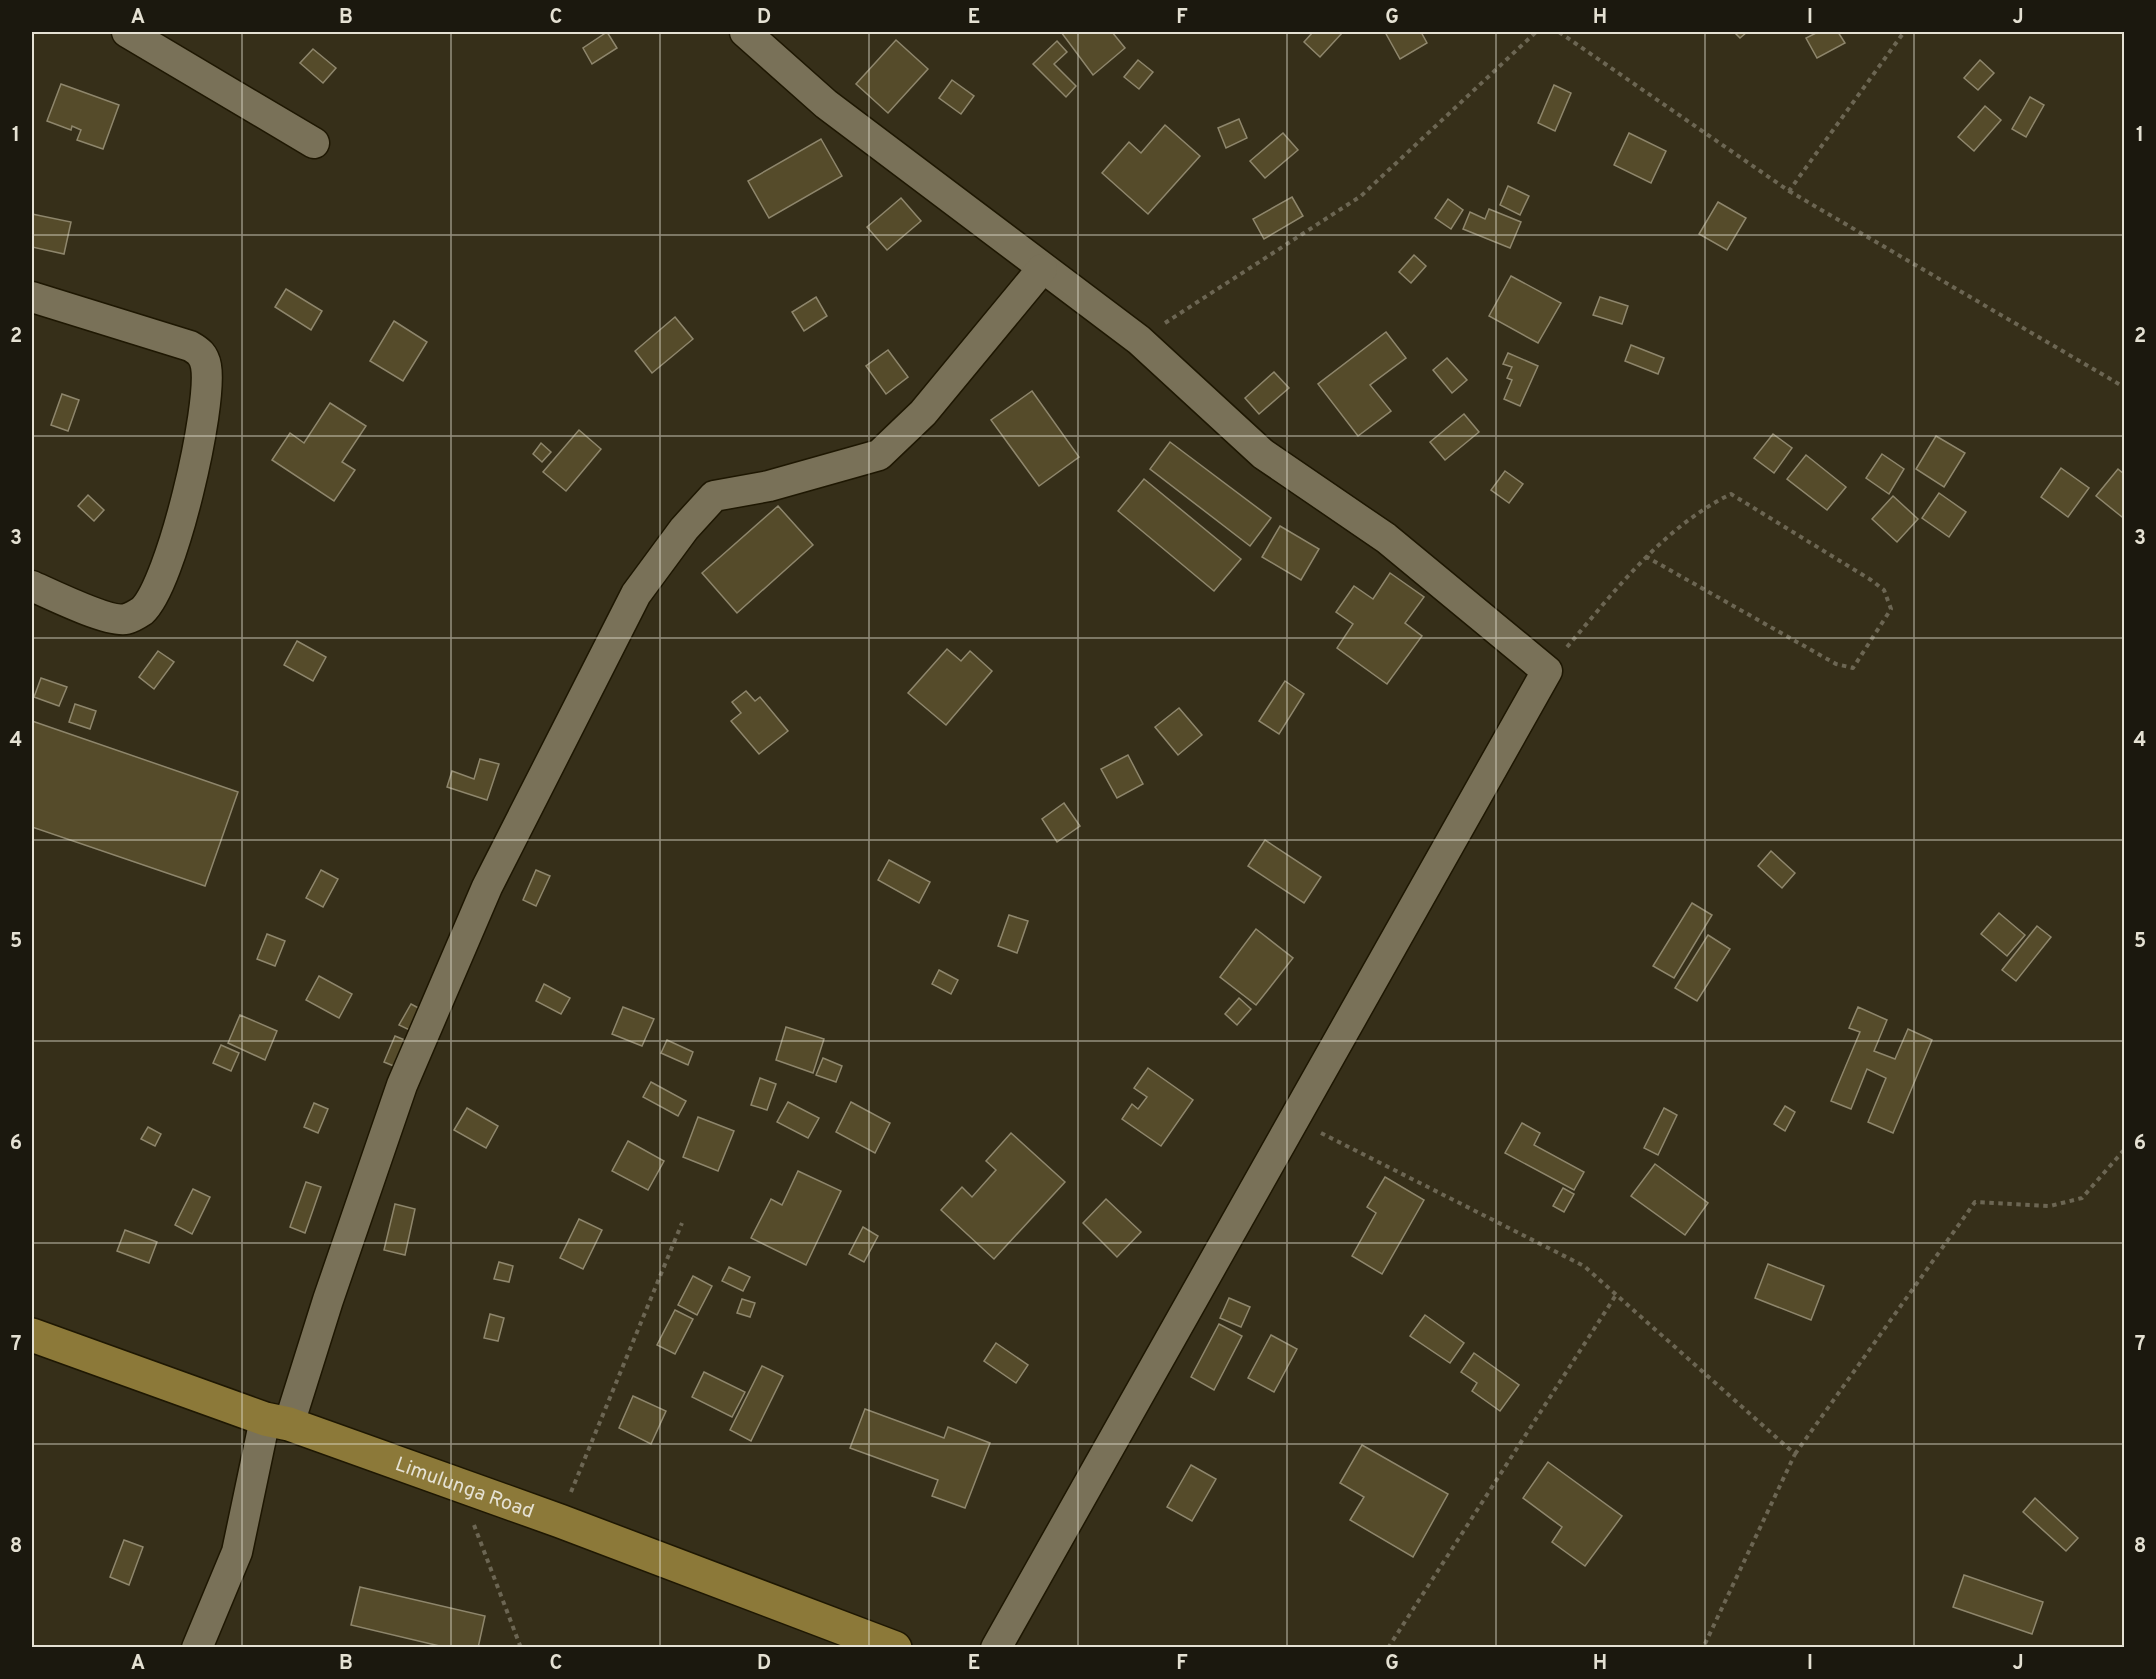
<svg xmlns="http://www.w3.org/2000/svg" width="2156" height="1679" viewBox="0 0 2156 1679" font-family="Overpass,sans-serif">
  <style>
    .building { fill: #554b2a; stroke: #8e866c; stroke-width: 1.5 }
    .lines { fill: none; stroke-linecap: round; stroke-linejoin: round }
    .minor-casing { stroke: #1e1702; stroke-width: 33 }
    .major-casing { stroke: #1e1702; stroke-width: 36 }
    .path { stroke: #6c6653; stroke-width: 4; stroke-dasharray: 4.5 4.5; stroke-linecap: butt }
    .minor { stroke: #797158; stroke-width: 30 }
    .major { stroke: #8c7939; stroke-width: 33 }
    .grid { fill: none; stroke: #e5e1d3; stroke-width: 1.5; stroke-opacity: 0.55 }
    .labels { text-anchor: middle; stroke-width: 5; stroke-linejoin: round; paint-order: stroke }
    .street-label { font-size: 20px; fill: #e5e1d3; stroke: #1b180e }
    .neatline { fill: none; stroke: #e5e1d3; stroke-width: 2 }
    .grid-label { font-size: 20px; text-anchor: middle; font-weight: bold; fill: #e5e1d3 }
  </style>
  <rect width="100%" height="100%" fill="#362f19"/>
  <g class="building">
    <polygon points="607,32 617,48 592,64 583,48"/>
    <polygon points="1061,32 1112,32 1125,48 1093,75"/>
    <polygon points="1313,32 1343,32 1320,57 1304,42"/>
    <polygon points="1385,32 1421,32 1427,43 1400,59"/>
    <polygon points="1734,32 1747,32 1740,38"/>
    <polygon points="1818,32 1838,32 1845,43 1817,58 1806,38"/>
    <polygon points="896,40 928,69 888,113 856,84"/>
    <polygon points="1057,41 1067,52 1054,64 1076,86 1066,97 1033,64"/>
    <polygon points="313,49 336,68 323,83 300,63"/>
    <polygon points="1138,60 1153,72 1139,89 1124,77"/>
    <polygon points="1980,60 1994,73 1978,90 1964,78"/>
    <polygon points="952,80 974,96 961,114 939,98"/>
    <polygon points="61,84 119,105 103,149 77,140 81,130 72,126 71,130 47,121"/>
    <polygon points="1554,85 1571,93 1555,131 1538,123"/>
    <polygon points="2030,97 2044,105 2026,137 2012,129"/>
    <polygon points="1985,106 2001,120 1974,151 1958,137"/>
    <polygon points="1239,119 1247,138 1226,148 1218,128"/>
    <polygon points="1165,125 1200,156 1148,214 1102,173 1129,142 1141,153"/>
    <polygon points="1283,133 1298,150 1265,178 1250,161"/>
    <polygon points="1629,133 1666,151 1651,183 1614,165"/>
    <polygon points="821,139 842,176 769,218 748,181"/>
    <polygon points="1508,186 1529,196 1520,215 1500,205"/>
    <polygon points="1292,197 1303,216 1264,239 1253,219"/>
    <polygon points="901,198 921,221 887,250 867,227"/>
    <polygon points="1448,199 1463,210 1451,229 1435,218"/>
    <polygon points="1718,202 1746,218 1727,250 1699,234"/>
    <polygon points="1489,209 1521,222 1510,248 1463,229 1470,212 1485,219"/>
    <polygon points="32,214 71,222 64,254 32,247"/>
    <polygon points="1414,255 1426,266 1411,283 1399,272"/>
    <polygon points="1511,276 1561,303 1538,343 1489,316"/>
    <polygon points="286,289 322,311 311,330 275,307"/>
    <polygon points="816,297 827,316 804,331 792,312"/>
    <polygon points="1600,297 1628,306 1622,324 1593,315"/>
    <polygon points="675,317 693,339 652,373 635,351"/>
    <polygon points="394,321 427,342 403,381 370,361"/>
    <polygon points="1386,332 1406,358 1370,385 1391,411 1358,436 1318,384"/>
    <polygon points="1631,345 1664,358 1658,374 1625,361"/>
    <polygon points="888,350 908,377 886,394 866,366"/>
    <polygon points="1508,353 1538,366 1520,406 1504,399 1512,380 1507,378 1512,367 1503,364"/>
    <polygon points="1447,358 1467,380 1452,393 1433,370"/>
    <polygon points="1274,372 1289,388 1259,414 1245,398"/>
    <polygon points="1032,391 1079,457 1039,486 991,420"/>
    <polygon points="62,394 79,400 68,431 51,425"/>
    <polygon points="330,403 366,426 342,462 355,470 334,501 272,460 290,433 304,443"/>
    <polygon points="1464,414 1479,432 1445,460 1430,442"/>
    <polygon points="579,430 601,449 566,491 543,472"/>
    <polygon points="1773,434 1792,448 1774,473 1754,458"/>
    <polygon points="1936,436 1965,453 1944,487 1916,469"/>
    <polygon points="1170,442 1271,518 1250,546 1150,469"/>
    <polygon points="541,443 551,452 542,462 533,454"/>
    <polygon points="1882,454 1904,469 1889,494 1866,478"/>
    <polygon points="1806,455 1846,487 1827,510 1787,479"/>
    <polygon points="2061,468 2089,488 2068,517 2041,497"/>
    <polygon points="2118,469 2124,474 2124,514 2122,517 2096,496"/>
    <polygon points="1505,471 1523,484 1509,503 1491,490"/>
    <polygon points="1144,479 1241,559 1214,591 1118,511"/>
    <polygon points="1939,493 1966,512 1949,537 1922,518"/>
    <polygon points="88,495 104,510 94,521 78,506"/>
    <polygon points="1893,496 1918,519 1897,542 1872,519"/>
    <polygon points="778,506 813,545 737,613 702,573"/>
    <polygon points="1280,526 1319,549 1301,580 1262,557"/>
    <polygon points="1390,573 1424,597 1405,623 1422,636 1387,684 1337,648 1353,624 1336,612 1354,586 1373,599"/>
    <polygon points="297,641 326,657 313,681 284,665"/>
    <polygon points="947,649 961,661 970,651 992,671 946,725 908,693"/>
    <polygon points="158,651 174,662 154,689 139,677"/>
    <polygon points="41,678 67,687 59,706 34,697"/>
    <polygon points="1285,681 1304,694 1279,734 1259,721"/>
    <polygon points="746,691 755,701 760,697 788,731 759,754 731,721 741,713 732,702"/>
    <polygon points="75,704 96,711 90,729 69,722"/>
    <polygon points="1179,708 1202,735 1178,755 1155,727"/>
    <polygon points="32,721 238,792 205,886 32,827"/>
    <polygon points="1128,755 1143,784 1117,798 1101,769"/>
    <polygon points="480,759 499,764 487,800 447,787 452,771 474,779"/>
    <polygon points="1064,803 1080,826 1057,842 1042,819"/>
    <polygon points="1265,840 1321,877 1304,903 1248,866"/>
    <polygon points="1771,851 1795,873 1782,888 1758,866"/>
    <polygon points="889,860 930,882 919,903 878,880"/>
    <polygon points="321,870 338,879 323,907 306,898"/>
    <polygon points="536,870 550,876 536,906 523,900"/>
    <polygon points="1692,903 1712,915 1674,978 1653,966"/>
    <polygon points="1999,913 2025,935 2007,956 1981,934"/>
    <polygon points="1009,915 1028,921 1017,953 998,946"/>
    <polygon points="2037,926 2051,937 2016,981 2002,970"/>
    <polygon points="1256,929 1293,958 1256,1005 1220,977"/>
    <polygon points="267,934 285,941 275,966 257,959"/>
    <polygon points="1708,935 1730,949 1697,1001 1675,988"/>
    <polygon points="939,970 958,980 951,994 932,984"/>
    <polygon points="319,976 352,994 339,1018 306,1000"/>
    <polygon points="544,984 570,998 561,1014 536,1001"/>
    <polygon points="1239,998 1251,1009 1237,1025 1225,1014"/>
    <polygon points="411,1004 426,1012 416,1033 399,1025"/>
    <polygon points="623,1007 654,1019 642,1046 612,1034"/>
    <polygon points="1858,1007 1887,1020 1874,1051 1895,1059 1908,1029 1932,1040 1893,1133 1868,1122 1886,1078 1867,1069 1851,1109 1831,1101 1860,1032 1849,1028"/>
    <polygon points="240,1015 277,1031 265,1060 228,1043"/>
    <polygon points="786,1027 824,1039 813,1073 776,1060"/>
    <polygon points="395,1036 412,1043 401,1069 384,1062"/>
    <polygon points="667,1040 693,1052 688,1065 661,1053"/>
    <polygon points="221,1045 239,1053 231,1071 213,1063"/>
    <polygon points="823,1058 842,1066 836,1082 816,1075"/>
    <polygon points="1148,1068 1193,1100 1161,1146 1122,1119 1132,1104 1138,1109 1147,1097 1134,1088"/>
    <polygon points="760,1078 776,1084 767,1110 751,1105"/>
    <polygon points="651,1082 686,1101 678,1116 643,1097"/>
    <polygon points="788,1102 819,1118 808,1138 777,1122"/>
    <polygon points="851,1102 890,1123 875,1153 836,1132"/>
    <polygon points="314,1103 328,1109 318,1133 304,1127"/>
    <polygon points="1785,1106 1795,1112 1785,1131 1774,1124"/>
    <polygon points="467,1108 498,1126 486,1148 454,1130"/>
    <polygon points="1664,1108 1677,1115 1658,1155 1644,1148"/>
    <polygon points="698,1117 734,1131 718,1171 683,1157"/>
    <polygon points="1522,1123 1540,1133 1534,1145 1584,1172 1574,1190 1505,1153"/>
    <polygon points="148,1127 161,1134 155,1146 141,1139"/>
    <polygon points="1011,1133 1065,1182 994,1259 941,1210 962,1187 972,1197 996,1170 986,1161"/>
    <polygon points="628,1141 664,1161 648,1190 612,1171"/>
    <polygon points="1655,1164 1708,1203 1685,1235 1631,1196"/>
    <polygon points="798,1171 841,1191 806,1265 751,1238 771,1199 782,1205"/>
    <polygon points="1385,1177 1424,1200 1382,1274 1352,1256 1376,1213 1367,1207"/>
    <polygon points="306,1182 321,1187 305,1233 290,1227"/>
    <polygon points="1563,1188 1574,1194 1564,1212 1553,1206"/>
    <polygon points="193,1189 210,1197 192,1234 175,1225"/>
    <polygon points="1106,1199 1141,1232 1117,1257 1083,1223"/>
    <polygon points="395,1204 415,1209 405,1255 384,1250"/>
    <polygon points="579,1219 602,1230 583,1269 560,1258"/>
    <polygon points="863,1227 878,1236 864,1262 849,1254"/>
    <polygon points="125,1230 157,1242 149,1263 117,1251"/>
    <polygon points="499,1262 513,1266 509,1282 494,1279"/>
    <polygon points="1768,1264 1824,1286 1811,1320 1755,1298"/>
    <polygon points="729,1267 750,1277 743,1291 722,1281"/>
    <polygon points="693,1276 712,1286 697,1315 678,1305"/>
    <polygon points="1229,1298 1250,1307 1241,1327 1220,1318"/>
    <polygon points="742,1299 755,1303 750,1317 737,1313"/>
    <polygon points="675,1310 693,1319 675,1354 657,1345"/>
    <polygon points="490,1314 504,1318 498,1341 484,1338"/>
    <polygon points="1425,1315 1464,1343 1450,1363 1410,1336"/>
    <polygon points="1219,1324 1242,1336 1214,1390 1191,1377"/>
    <polygon points="1271,1335 1297,1349 1274,1392 1248,1378"/>
    <polygon points="996,1343 1028,1365 1016,1383 984,1361"/>
    <polygon points="1474,1353 1519,1385 1500,1411 1472,1391 1477,1383 1461,1372"/>
    <polygon points="762,1366 783,1376 751,1441 730,1430"/>
    <polygon points="704,1372 745,1392 732,1417 692,1397"/>
    <polygon points="633,1396 666,1411 651,1444 619,1428"/>
    <polygon points="865,1409 944,1438 948,1427 990,1443 965,1508 932,1496 938,1480 850,1448"/>
    <polygon points="1362,1445 1448,1494 1413,1557 1350,1520 1364,1497 1340,1483"/>
    <polygon points="1548,1462 1622,1516 1585,1566 1552,1542 1562,1527 1523,1498"/>
    <polygon points="1191,1465 1216,1479 1192,1521 1167,1507"/>
    <polygon points="2035,1498 2078,1538 2066,1551 2023,1512"/>
    <polygon points="124,1540 143,1547 129,1585 110,1577"/>
    <polygon points="1964,1575 2043,1602 2032,1634 1953,1607"/>
    <polygon points="360,1587 485,1616 478,1648 448,1648 351,1625"/>
  </g>
  <g class="lines">
    <g class="minor-casing">
      <g id="minor">
        <polyline points="127,32 314,143"/>
        <polyline points="745,32 826,104 1139,340 1263,454 1386,538 1547,671 996,1648"/>
        <path d="M32 297 190 346C199 351 204 355 206 366 213 406 172 584 142 611 139 613 130 618 126 619 109 623 50 594 32 586"/>
        <polyline points="289,1424 328,1300 402,1085 487,887 636,594 684,529 714,496 769,486 879,455 923,413 1042,269"/>
        <polyline points="197,1648 237,1552 265,1419"/>
      </g>
    </g>
    <g class="major-casing">
      <g id="major">
        <path id="s1" d="M32 1335 265 1419 289 1424 560 1521 895 1648"/>
      </g>
    </g>
    <g class="path">
      <polyline points="1559,32 1789,191 1904,32"/>
      <polyline points="1789,191 2124,387"/>
      <polyline points="1165,323 1361,196 1536,32"/>
      <path d="M1567 647C1615 591 1663 527 1731 494L1871 580 1884 590 1891 609 1853 668 1836 664 1645 556"/>
      <polyline points="1321,1133 1584,1266 1795,1454 1703,1648"/>
      <polyline points="1795,1454 1975,1202 2050,1206 2082,1198 2124,1150"/>
      <polyline points="571,1492 682,1223"/>
      <polyline points="474,1525 521,1648"/>
      <polyline points="1388,1648 1616,1295"/>
    </g>
    <use href="#minor" class="minor"/>
    <use href="#major" class="major"/>
  </g>
  <path class="grid" d="M242 32V1648M451 32V1648M660 32V1648M869 32V1648M1078 32V1648M1287 32V1648M1496 32V1648M1705 32V1648M1914 32V1648M32 235H2124M32 436H2124M32 638H2124M32 840H2124M32 1041H2124M32 1243H2124M32 1444H2124"/>
  <g class="labels">
    <g class="street-label">
      <text dy="7" stroke="none"><textPath href="#s1" startOffset="459">Limulunga Road</textPath></text>
    </g>
  </g>
  <rect width="2156" height="1679" fill="none" stroke="#1b180e" stroke-width="66"/>
  <rect x="33" y="33" width="2090" height="1613" class="neatline"/>
  <g class="grid-label">
    <text x="138" y="23">A</text>
    <text x="346" y="23">B</text>
    <text x="556" y="23">C</text>
    <text x="764" y="23">D</text>
    <text x="974" y="23">E</text>
    <text x="1182" y="23">F</text>
    <text x="1392" y="23">G</text>
    <text x="1600" y="23">H</text>
    <text x="1810" y="23">I</text>
    <text x="2018" y="23">J</text>
    <text x="16" y="141">1</text>
    <text x="2140" y="141">1</text>
    <text x="16" y="342">2</text>
    <text x="2140" y="342">2</text>
    <text x="16" y="544">3</text>
    <text x="2140" y="544">3</text>
    <text x="16" y="746">4</text>
    <text x="2140" y="746">4</text>
    <text x="16" y="947">5</text>
    <text x="2140" y="947">5</text>
    <text x="16" y="1149">6</text>
    <text x="2140" y="1149">6</text>
    <text x="16" y="1350">7</text>
    <text x="2140" y="1350">7</text>
    <text x="16" y="1552">8</text>
    <text x="2140" y="1552">8</text>
    <text x="138" y="1669">A</text>
    <text x="346" y="1669">B</text>
    <text x="556" y="1669">C</text>
    <text x="764" y="1669">D</text>
    <text x="974" y="1669">E</text>
    <text x="1182" y="1669">F</text>
    <text x="1392" y="1669">G</text>
    <text x="1600" y="1669">H</text>
    <text x="1810" y="1669">I</text>
    <text x="2018" y="1669">J</text>
  </g>
</svg>
